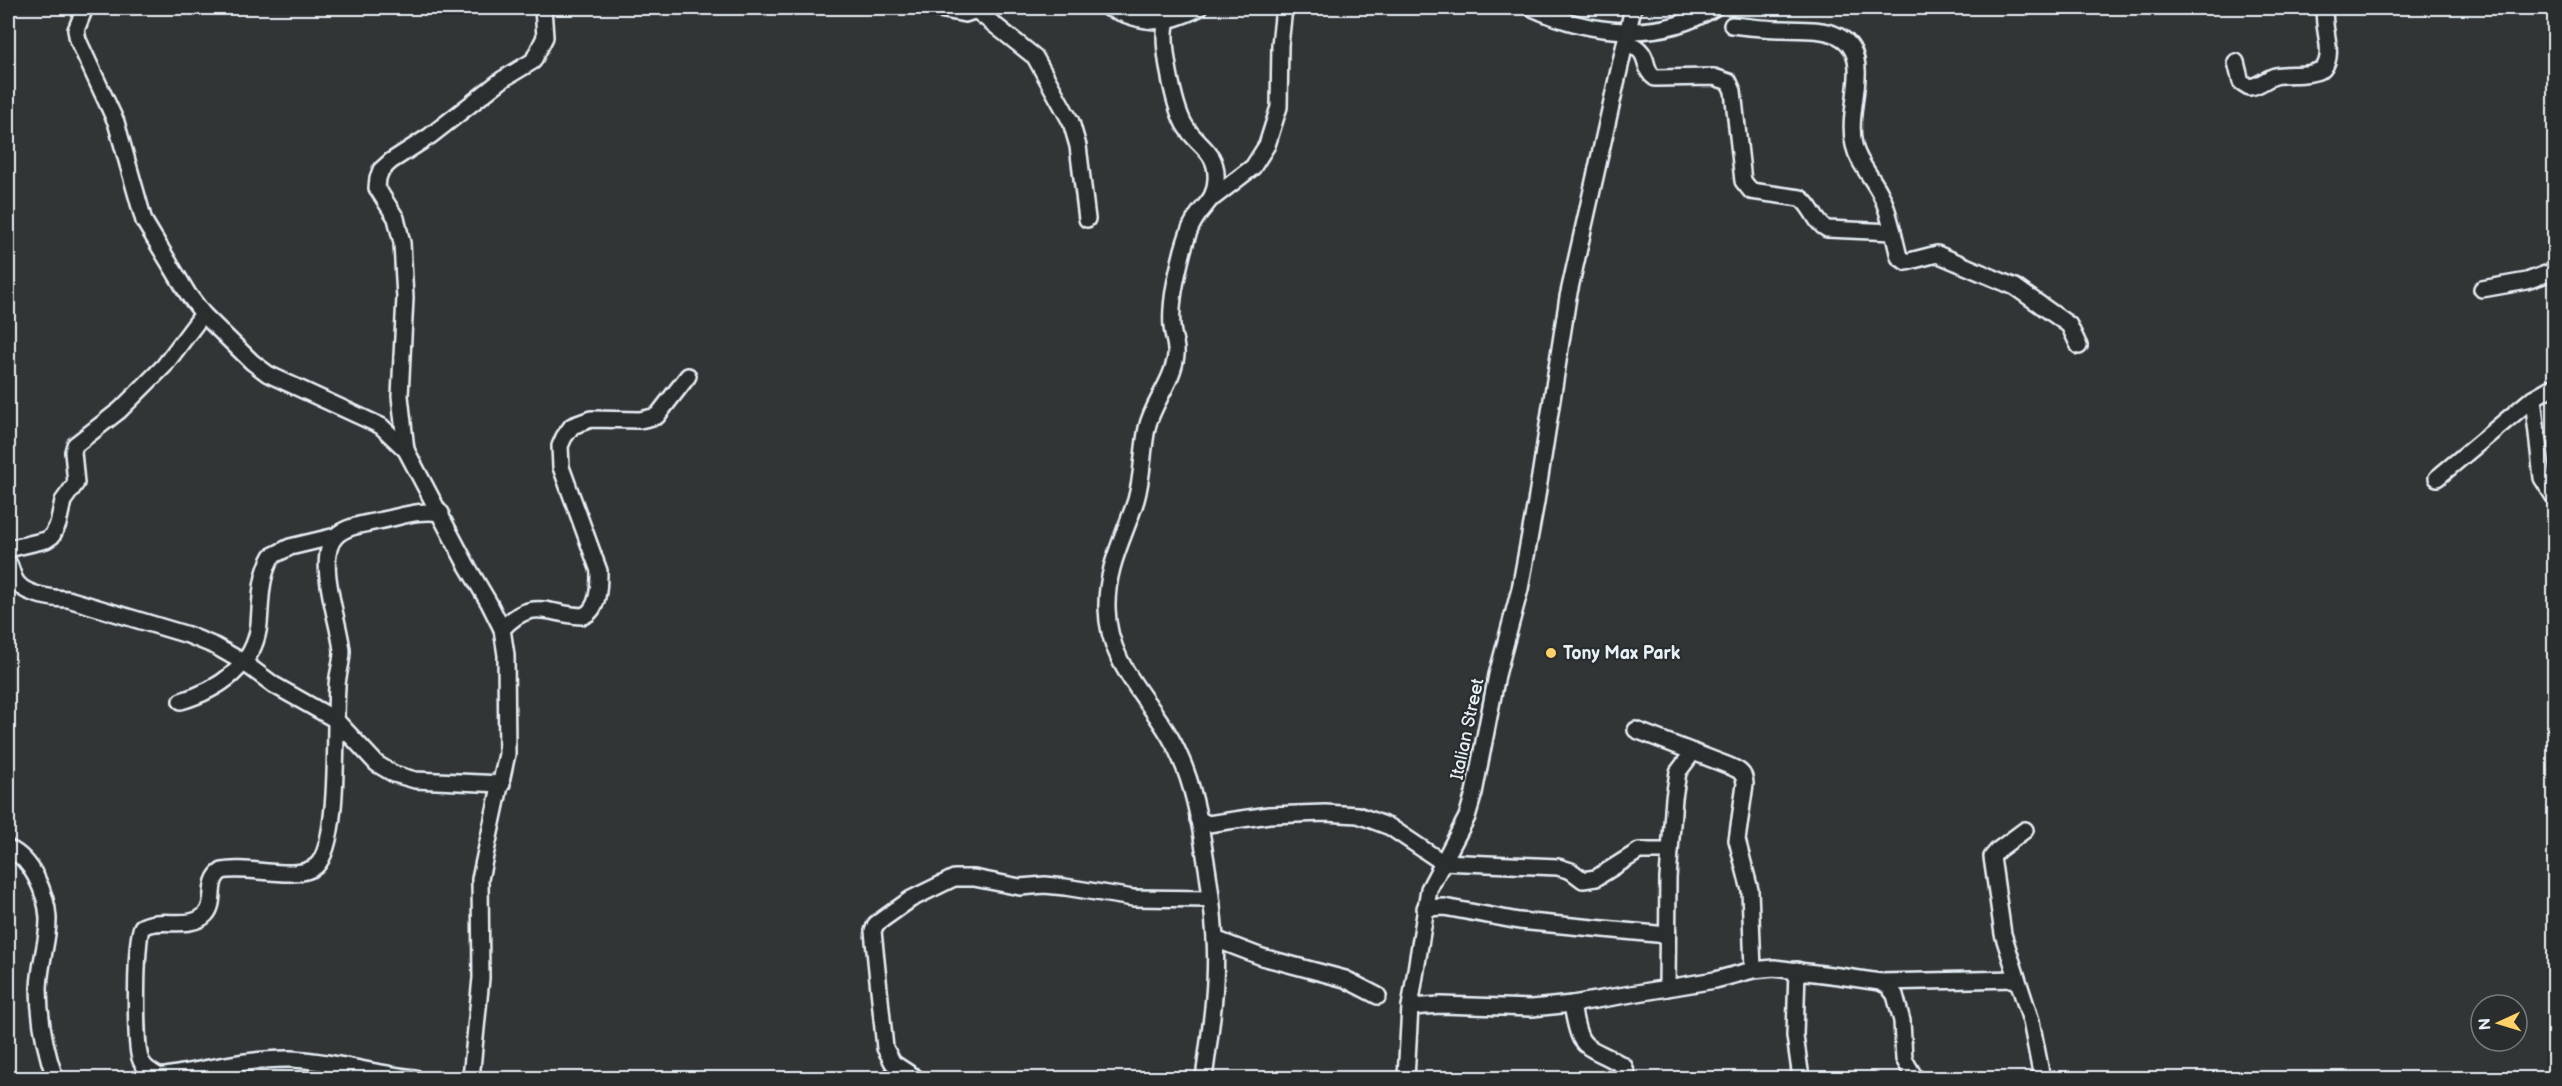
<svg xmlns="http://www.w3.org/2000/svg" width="2562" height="1086" viewBox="0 0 2562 1086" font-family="'Balsamiq Sans',sans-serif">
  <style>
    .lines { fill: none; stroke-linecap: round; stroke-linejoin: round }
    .minor-casing { stroke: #e8f1f8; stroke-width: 20 }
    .minor { stroke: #2a2d2e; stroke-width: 15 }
    .poi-dot { fill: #ffd166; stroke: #2a2d2e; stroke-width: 2 }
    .labels { text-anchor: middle; stroke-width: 4.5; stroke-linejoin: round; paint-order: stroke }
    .poi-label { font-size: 18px; font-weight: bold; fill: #e8f1f8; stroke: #2a2d2e; text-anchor: start }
    .street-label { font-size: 18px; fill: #e8f1f8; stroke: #2a2d2e }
  </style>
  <rect width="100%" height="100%" fill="#323536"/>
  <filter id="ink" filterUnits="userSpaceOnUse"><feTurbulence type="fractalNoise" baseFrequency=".0167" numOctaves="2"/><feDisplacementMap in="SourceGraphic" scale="12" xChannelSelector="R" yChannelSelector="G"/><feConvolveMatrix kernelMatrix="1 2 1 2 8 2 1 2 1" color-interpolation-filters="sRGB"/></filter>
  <g filter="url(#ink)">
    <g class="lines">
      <g class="minor-casing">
        <g id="minor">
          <polyline points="85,8 76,30 78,40 116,122 144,221 188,294 203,314 252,362 268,374 381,426 406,450 466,564 489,603 502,629 506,655 507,754 480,879 481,978 471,1078"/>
          <polyline points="934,8 965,14 983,8"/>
          <path d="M1108 8C1147 23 1161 27 1199 8"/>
          <path d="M1532 8C1589 34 1659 43 1714 8"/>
          <polyline points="977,11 1035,57 1071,122 1078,146 1087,219"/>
          <path d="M1167 21C1160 41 1174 105 1184 124 1197 147 1218 150 1216 180 1215 202 1202 205 1193 223 1188 231 1186 241 1183 250 1177 274 1170 302 1172 327 1173 337 1177 345 1176 355 1173 382 1152 404 1147 428 1142 452 1143 476 1136 500 1124 538 1106 567 1107 608 1108 671 1158 704 1180 757 1193 785 1199 818 1204 849 1209 878 1213 909 1215 938 1218 985 1210 1033 1204 1078"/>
          <path d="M1732 25C1749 27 1765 29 1782 29 1818 30 1860 26 1857 77 1856 99 1849 123 1854 145 1858 163 1872 177 1880 193 1887 205 1889 219 1893 232"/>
          <path d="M1626 42C1654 53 1640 68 1655 78L1714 77 1729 82 1733 91 1743 181 1751 191 1800 198C1812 205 1814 222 1827 229L1893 232 1899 257 1906 262 1937 254 2015 287 2069 325 2079 346"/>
          <path d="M2236 62 2241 82 2249 87C2260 86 2265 79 2275 76 2292 73 2307 77 2323 69 2336 53 2321 27 2325 8"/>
          <polyline points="1214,197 1253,167 1267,145 1279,107 1280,45 1284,8"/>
          <polyline points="2482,289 2527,281 2554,271"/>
          <polyline points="2533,398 2542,478 2554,497"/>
          <polyline points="406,450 400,396 405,298 402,243 396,218 377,188 378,178 381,170 391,161 430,136 503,79 533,61 545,37 543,8"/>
          <polyline points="2437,478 2533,398 2554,386"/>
          <polyline points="8,549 46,540 52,536 58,524 63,501 76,483 73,452 75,445 120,410 164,366 203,314"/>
          <path d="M8 562C12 569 12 578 18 584 27 595 54 599 68 599L188 635 215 646 243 662 274 685 336 720 377 764 394 774 415 780 502 784"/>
          <path d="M502 629C533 596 548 615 583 616 599 610 599 586 599 571L561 467 560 446 564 437 572 426 591 419 640 420 657 416 688 376"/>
          <path d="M181 701C218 690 255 666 259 624 261 601 260 577 272 556L290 547 336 536"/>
          <path d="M1636 730 1727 765C1737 769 1745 772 1745 784L1737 840 1750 890 1753 970"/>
          <polyline points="1198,819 1208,824 1269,815 1325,813 1358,815 1390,827 1442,862 1558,867 1571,871 1583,880 1596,878 1639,851 1670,851"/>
          <polyline points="2025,830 1998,850 1992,857 2003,934 2031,1021 2042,1078"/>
          <path d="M8 848C21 854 29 863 36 877 60 924 41 942 39 988 39 1020 45 1049 55 1078"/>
          <polyline points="1425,908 1444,907 1519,921 1667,935"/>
          <polyline points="1215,939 1262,957 1345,979 1378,996"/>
          <polyline points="1797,970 1795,1036 1801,1078"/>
          <polyline points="1880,982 2017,979"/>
          <polyline points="1667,988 1668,878 1674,798 1678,772 1693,752"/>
          <path d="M1572 1004C1580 1055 1584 1042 1624 1066L1628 1078"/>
          <polyline points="1410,1007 1441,1005 1532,1008 1572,1004 1715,980 1753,970 1774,968 1839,976 1880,982 1888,986 1895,995 1902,1021 1904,1059 1915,1078"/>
          <path d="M160 1077C152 1072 143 1068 140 1058 135 1043 135 939 142 927 161 916 190 931 206 914 217 902 206 881 222 871 248 865 297 882 316 866 341 844 334 723 337 687 337 675 342 664 342 651 340 623 314 558 336 536 346 526 365 524 378 521 400 517 419 509 441 513"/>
          <path d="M151 1078C198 1072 245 1058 292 1059 334 1061 374 1074 415 1078"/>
          <polyline points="916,1078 893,1063 885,1048 873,931 876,924 911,899 954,878 974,878 1020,887 1045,885 1065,887 1133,898 1210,899"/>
          <polyline points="1406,1078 1410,1007 1429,889 1467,817 1474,793 1497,675 1520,589 1536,502 1568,297 1633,8"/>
        </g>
      </g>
      <use href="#minor" class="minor"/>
    </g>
  </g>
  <circle class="poi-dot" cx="1551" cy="653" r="6"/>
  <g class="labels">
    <g class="poi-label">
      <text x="1563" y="659">Tony Max Park</text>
    </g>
    <g class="street-label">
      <text transform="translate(1467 729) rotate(-78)" y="6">Italian Street</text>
    </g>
  </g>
  <rect width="2562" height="1086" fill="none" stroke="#2a2d2e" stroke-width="30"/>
  <rect x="15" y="15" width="2532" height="1056" fill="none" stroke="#e8f1f8" stroke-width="2" filter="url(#ink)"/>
  <g transform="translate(2499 1023) rotate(266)"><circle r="28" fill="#2a2d2e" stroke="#767b7f" stroke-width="1.5"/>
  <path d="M0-4.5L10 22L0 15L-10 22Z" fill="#ffd166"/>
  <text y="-9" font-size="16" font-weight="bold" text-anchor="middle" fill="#e8f1f8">N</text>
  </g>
</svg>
